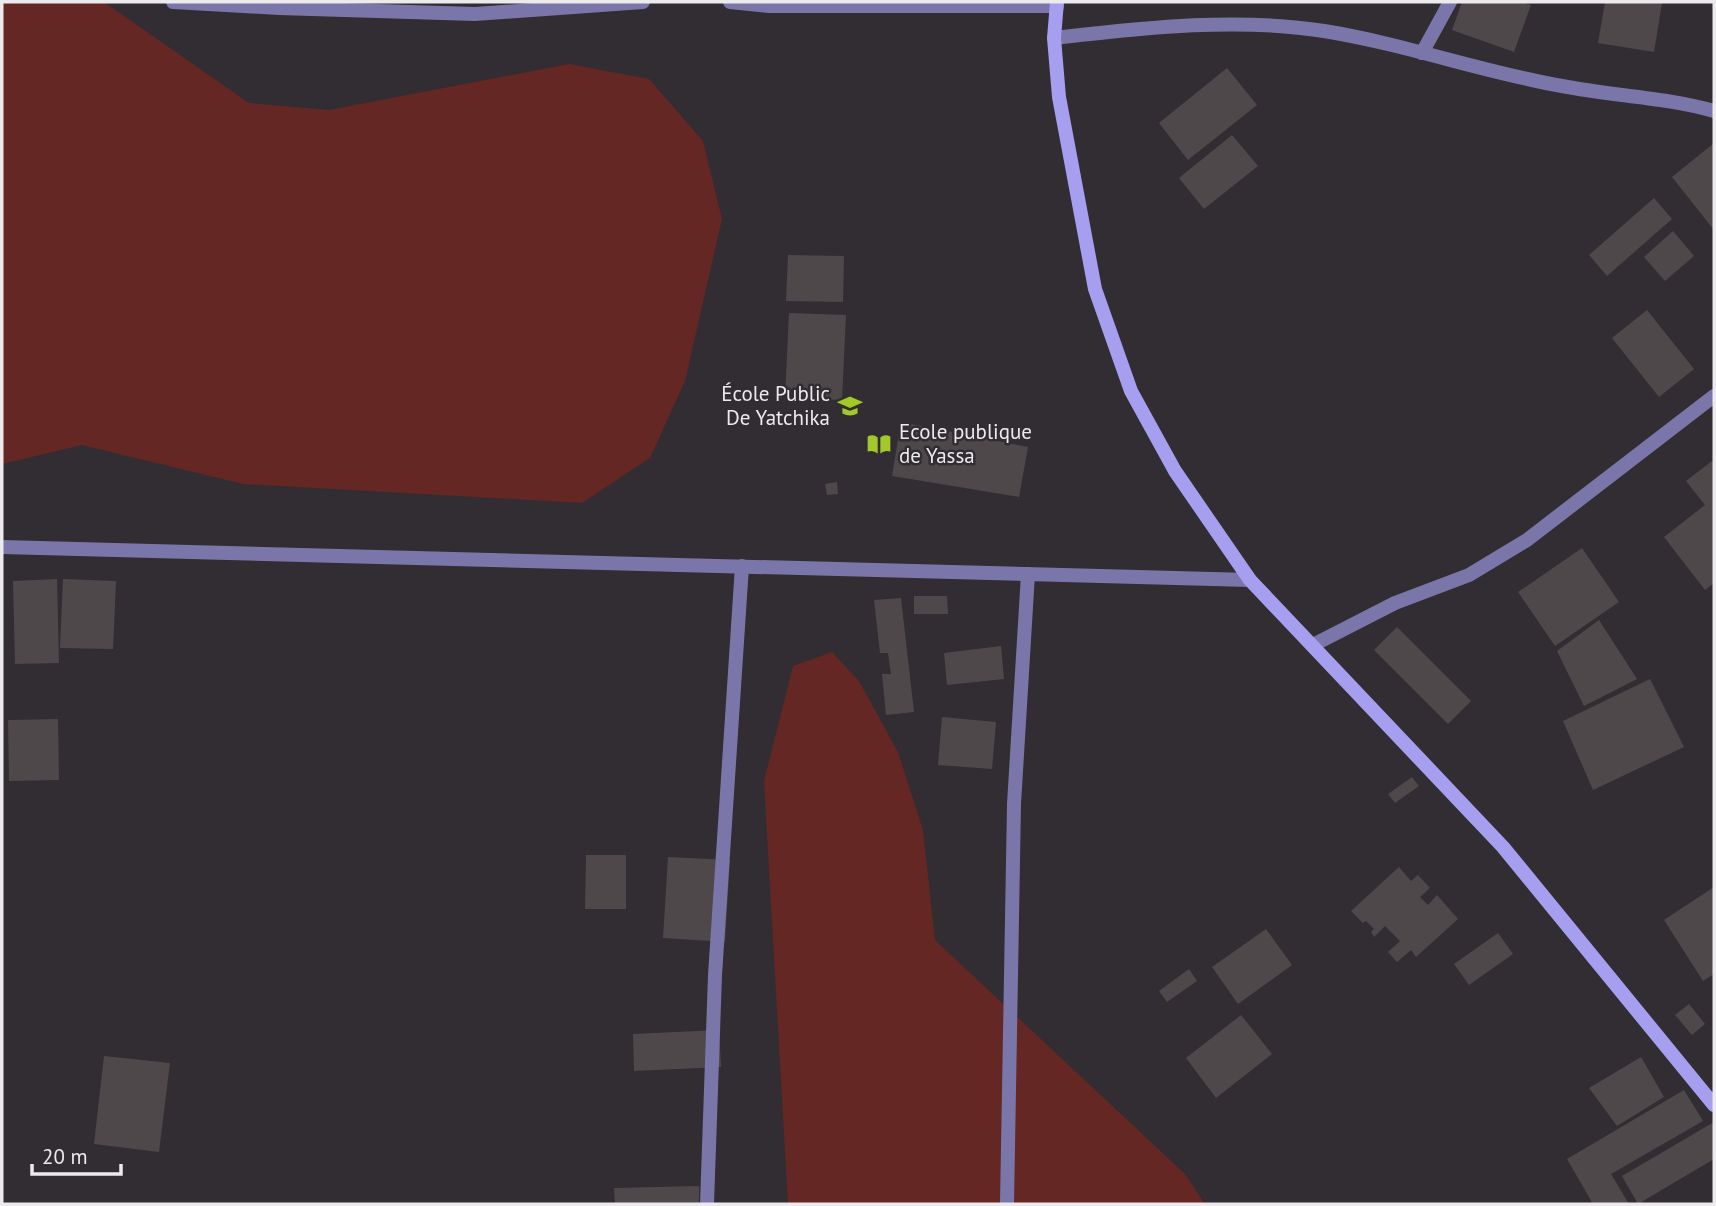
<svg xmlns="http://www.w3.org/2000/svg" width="1716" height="1206" viewBox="0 0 1716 1206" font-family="'PT Sans',sans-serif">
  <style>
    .green { fill: #642724 }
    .building { fill: #4e484a }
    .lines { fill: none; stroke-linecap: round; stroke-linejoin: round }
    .street { stroke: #7a76a9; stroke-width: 14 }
    .secondary { stroke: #a69eee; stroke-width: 14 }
    .labels { text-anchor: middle; stroke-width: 5; stroke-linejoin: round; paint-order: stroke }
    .poi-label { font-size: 21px; fill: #eceaed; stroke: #312d32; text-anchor: end }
  </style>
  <rect width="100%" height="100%" fill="#312d32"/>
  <g class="green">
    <polygon points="2,2 104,2 249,103 329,110 569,64 649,79 703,141 722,219 685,381 650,458 582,503 243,484 82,445 2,464"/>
    <polygon points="832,652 859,681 898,752 923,830 935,940 1185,1174 1205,1204 788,1204 764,781 793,666"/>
  </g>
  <g class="building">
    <polygon points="1462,2 1523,2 1531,5 1514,52 1452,30"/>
    <polygon points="1605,2 1662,3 1654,52 1598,43"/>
    <polygon points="1227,68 1257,105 1188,160 1159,123"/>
    <polygon points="1232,135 1258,166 1204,209 1179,178"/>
    <polygon points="1714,143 1714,230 1672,177"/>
    <polygon points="1654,198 1672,219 1607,276 1589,255"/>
    <polygon points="1673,231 1694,256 1665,281 1644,257"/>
    <polygon points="788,255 844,256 843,302 786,301"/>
    <polygon points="1647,310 1694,369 1659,397 1612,338"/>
    <polygon points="789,313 846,315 842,400 785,398"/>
    <polygon points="901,422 1028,447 1019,497 892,476"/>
    <polygon points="1712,461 1714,464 1714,583 1705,590 1664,537 1705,505 1686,481"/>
    <polygon points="837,482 838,494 827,495 825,484"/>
    <polygon points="1582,548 1619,602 1555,646 1518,592"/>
    <polygon points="57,579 59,663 15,664 13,581"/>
    <polygon points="63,579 116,581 113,649 60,648"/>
    <polygon points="914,596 947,596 948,614 914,614"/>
    <polygon points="901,598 914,712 886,715 882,674 891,674 888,653 880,653 874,600"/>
    <polygon points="1599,620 1637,679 1584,706 1557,651"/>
    <polygon points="1397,627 1471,701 1448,724 1374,650"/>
    <polygon points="1001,646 1004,679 947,685 944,653"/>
    <polygon points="1650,679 1684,747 1593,790 1563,721"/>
    <polygon points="942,717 996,722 992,769 938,765"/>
    <polygon points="58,719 59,780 9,781 8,720"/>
    <polygon points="1412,777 1419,786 1395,803 1388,794"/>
    <polygon points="586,855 626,855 626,909 585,909"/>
    <polygon points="668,857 730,860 725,942 663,938"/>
    <polygon points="1399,867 1411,881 1418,875 1430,888 1420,897 1428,905 1437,895 1458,919 1416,957 1411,950 1397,962 1388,952 1400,941 1385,926 1374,937 1371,932 1374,929 1366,921 1363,923 1351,911"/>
    <polygon points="1714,887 1714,974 1703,981 1664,920"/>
    <polygon points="1266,929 1292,965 1238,1004 1212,967"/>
    <polygon points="1498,933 1513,954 1469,985 1454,964"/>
    <polygon points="1189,969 1197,981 1167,1002 1159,991"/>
    <polygon points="1689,1004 1705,1024 1692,1035 1675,1015"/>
    <polygon points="1241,1015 1272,1054 1216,1098 1186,1058"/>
    <polygon points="719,1030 721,1067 634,1071 633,1034"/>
    <polygon points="104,1056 170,1063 159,1152 94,1144"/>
    <polygon points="1641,1057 1664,1097 1617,1126 1589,1088"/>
    <polygon points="1684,1090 1703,1121 1611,1174 1629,1204 1593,1204 1567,1159"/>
    <polygon points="1714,1122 1714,1159 1638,1204 1622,1176"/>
    <polygon points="699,1186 699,1204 615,1204 614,1188"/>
  </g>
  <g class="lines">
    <g class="street">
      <polyline points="173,2 279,8 475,14 643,2"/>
      <polyline points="730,2 769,6 1057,6"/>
      <path d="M1054 38C1143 28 1235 17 1324 31 1405 44 1482 72 1562 86 1613 96 1664 97 1714 111"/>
      <polyline points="1422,53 1450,2"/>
      <polyline points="2,547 1250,580"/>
      <polyline points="1313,645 1395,603 1469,575 1527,540 1714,396"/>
      <polyline points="707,1204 715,975 742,566"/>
      <polyline points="1007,1204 1014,804 1028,574"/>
    </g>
    <polyline class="secondary" points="1057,2 1054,38 1059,97 1095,289 1131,391 1175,471 1250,580 1503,847 1714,1105"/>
  </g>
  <defs>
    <g id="school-bare" transform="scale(1.89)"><path d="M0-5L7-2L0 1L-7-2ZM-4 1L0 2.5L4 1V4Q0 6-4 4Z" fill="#a2c929" stroke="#312d32" stroke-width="2.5" paint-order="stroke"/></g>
    <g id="library-bare" transform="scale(1.89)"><path d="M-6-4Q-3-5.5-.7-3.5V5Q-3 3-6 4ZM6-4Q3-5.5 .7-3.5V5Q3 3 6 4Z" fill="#a2c929" stroke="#312d32" stroke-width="2.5" paint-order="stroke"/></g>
  </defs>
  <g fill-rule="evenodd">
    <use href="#school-bare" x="850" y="406"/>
    <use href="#library-bare" x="879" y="444"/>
  </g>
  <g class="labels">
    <g class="poi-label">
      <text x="830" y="401">École Public<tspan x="830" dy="24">De Yatchika</tspan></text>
      <text x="899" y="439" text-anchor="start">Ecole publique<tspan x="899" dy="24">de Yassa</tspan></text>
    </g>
  </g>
  <rect width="1716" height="1206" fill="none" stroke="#eceaed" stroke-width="7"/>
  <path d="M32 1164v10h89v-10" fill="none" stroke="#eceaed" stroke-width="3.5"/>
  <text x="42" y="1164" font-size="21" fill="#eceaed" stroke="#312d32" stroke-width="5" paint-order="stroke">20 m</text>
</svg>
